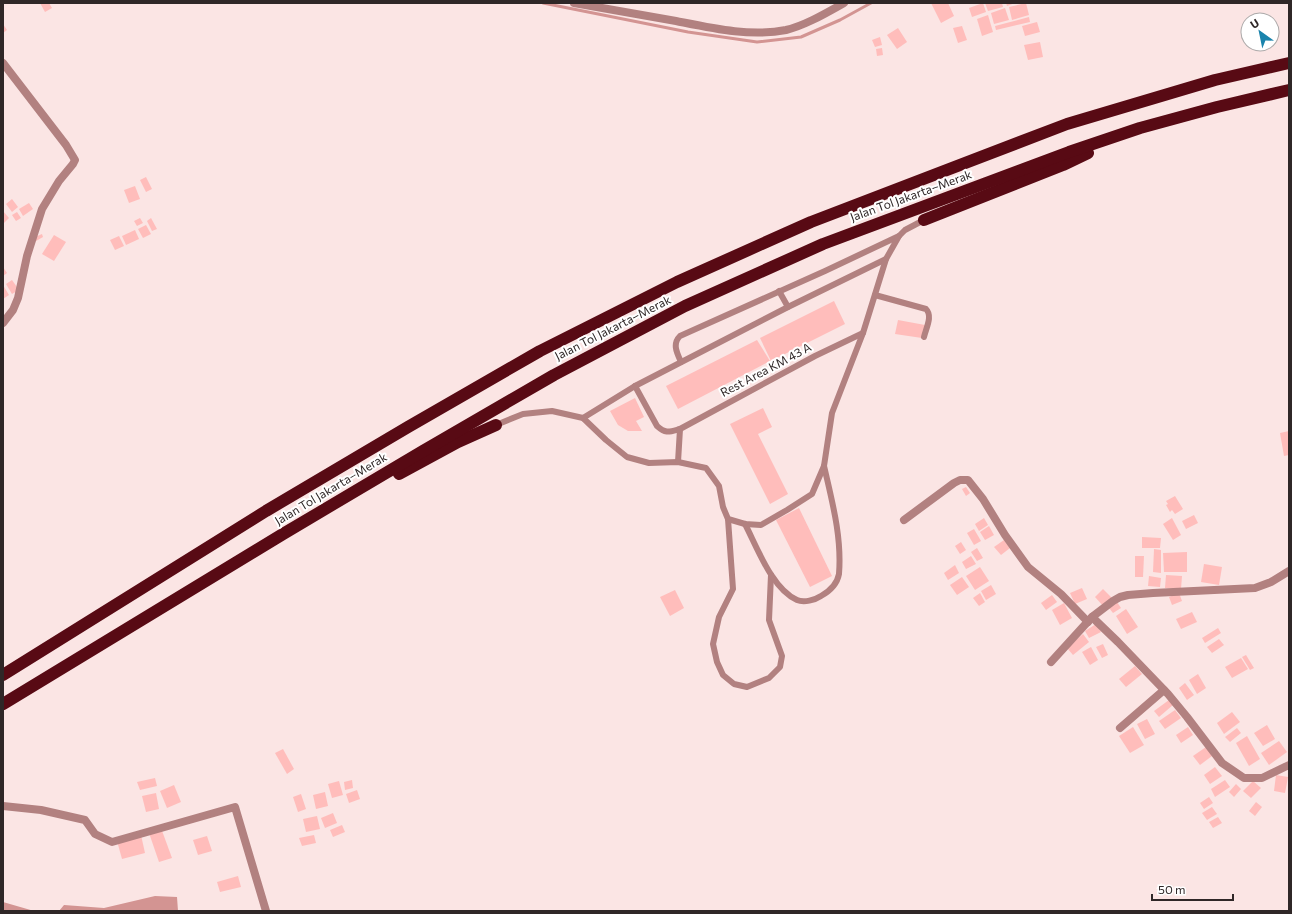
<svg xmlns="http://www.w3.org/2000/svg" width="1292" height="914" viewBox="0 0 1292 914" font-family="Commissioner,sans-serif">
  <style>
    .water { fill: #d39492 }
    .lines { fill: none; stroke-linecap: round; stroke-linejoin: round }
    .stream { stroke: #d39492; stroke-width: 3 }
    .building { fill: #ffbdbb }
    .lane { stroke: #b28180; stroke-width: 6 }
    .street { stroke: #b28180; stroke-width: 8 }
    .highway { stroke: #580a14; stroke-width: 12 }
    .labels { text-anchor: middle; stroke-width: 4; stroke-linejoin: round; paint-order: stroke }
    .street-label { font-size: 12px; fill: #2f2727; stroke: #fff }
  </style>
  <rect width="100%" height="100%" fill="#fbe5e4"/>
  <g class="water">
    <polygon points="155,896 177,897 178,911 59,911 64,905 104,908"/>
    <polygon points="3,902 34,911 3,911"/>
  </g>
  <g class="lines">
    <polyline class="stream" points="543,3 688,32 757,42 801,37 840,20 871,3"/>
  </g>
  <g class="building">
    <polygon points="40,3 49,3 52,8 45,12"/>
    <polygon points="931,3 948,3 954,16 941,23"/>
    <polygon points="983,3 986,12 972,17 969,8"/>
    <polygon points="985,3 1002,3 1003,7 988,11"/>
    <polygon points="1006,3 1015,3 1007,6"/>
    <polygon points="1026,3 1029,15 1012,20 1009,7"/>
    <polygon points="1005,8 1009,20 994,24 991,13"/>
    <polygon points="988,15 993,32 982,36 977,19"/>
    <polygon points="1029,17 1030,22 996,30 995,26"/>
    <polygon points="1037,22 1040,32 1025,36 1022,26"/>
    <polygon points="3,24 7,30 3,33"/>
    <polygon points="962,26 967,40 958,43 953,28"/>
    <polygon points="898,28 907,42 897,49 887,35"/>
    <polygon points="880,37 882,45 875,47 872,40"/>
    <polygon points="1040,42 1043,57 1028,60 1024,45"/>
    <polygon points="882,48 883,55 877,56 876,49"/>
    <polygon points="146,177 152,189 146,192 140,180"/>
    <polygon points="135,186 140,199 129,203 124,190"/>
    <polygon points="12,199 18,207 12,212 6,204"/>
    <polygon points="29,203 33,209 23,216 19,209"/>
    <polygon points="3,211 9,218 3,224"/>
    <polygon points="17,212 21,218 16,221 12,215"/>
    <polygon points="140,218 143,223 137,226 134,221"/>
    <polygon points="151,218 157,229 152,231 147,221"/>
    <polygon points="146,225 151,234 143,238 138,229"/>
    <polygon points="135,230 139,239 126,245 122,236"/>
    <polygon points="42,234 43,237 36,241 35,237"/>
    <polygon points="54,235 66,242 54,261 42,254"/>
    <polygon points="119,236 124,246 115,250 110,240"/>
    <polygon points="3,267 7,273 3,276"/>
    <polygon points="12,280 19,290 12,294 6,284"/>
    <polygon points="3,285 9,295 3,299"/>
    <polygon points="834,301 845,324 771,361 760,338"/>
    <polygon points="898,320 925,325 922,338 895,334"/>
    <polygon points="757,340 770,361 678,409 666,386"/>
    <polygon points="635,398 644,417 636,421 642,431 628,431 618,425 610,411"/>
    <polygon points="763,408 772,427 758,434 788,494 770,504 730,424"/>
    <polygon points="1289,431 1289,455 1284,456 1280,433"/>
    <polygon points="966,487 970,493 966,496 962,489"/>
    <polygon points="1175,496 1183,509 1175,514 1172,510 1170,512 1166,505 1168,504 1166,501"/>
    <polygon points="799,508 832,576 810,587 776,520"/>
    <polygon points="1194,515 1198,523 1186,529 1182,521"/>
    <polygon points="984,518 988,525 979,531 975,524"/>
    <polygon points="1172,518 1181,535 1173,540 1163,524"/>
    <polygon points="989,526 994,535 985,540 980,532"/>
    <polygon points="974,529 981,541 974,545 967,533"/>
    <polygon points="1142,537 1161,538 1160,548 1142,548"/>
    <polygon points="1004,540 1010,548 1001,555 994,547"/>
    <polygon points="961,542 966,550 960,554 955,546"/>
    <polygon points="977,548 983,558 977,561 971,552"/>
    <polygon points="1154,549 1161,550 1161,573 1153,572"/>
    <polygon points="1187,552 1187,572 1164,572 1163,553"/>
    <polygon points="971,556 976,564 966,569 962,562"/>
    <polygon points="1135,556 1144,556 1143,577 1135,577"/>
    <polygon points="1204,564 1222,567 1219,585 1201,582"/>
    <polygon points="955,565 959,573 948,580 944,573"/>
    <polygon points="980,567 989,581 975,590 966,576"/>
    <polygon points="1166,575 1182,576 1181,589 1165,588"/>
    <polygon points="1149,576 1161,578 1160,587 1148,586"/>
    <polygon points="962,577 969,587 957,595 950,585"/>
    <polygon points="991,585 996,594 986,600 981,591"/>
    <polygon points="1082,588 1087,599 1075,604 1070,593"/>
    <polygon points="1103,589 1113,599 1104,607 1095,597"/>
    <polygon points="675,590 684,608 670,616 660,597"/>
    <polygon points="980,593 985,602 979,606 973,598"/>
    <polygon points="1179,593 1182,601 1172,605 1169,597"/>
    <polygon points="1052,595 1057,602 1046,610 1041,603"/>
    <polygon points="1117,602 1121,608 1113,613 1109,608"/>
    <polygon points="1064,603 1072,618 1060,625 1052,610"/>
    <polygon points="1126,609 1138,627 1127,634 1116,616"/>
    <polygon points="1192,612 1197,622 1181,629 1176,619"/>
    <polygon points="1096,624 1101,632 1089,638 1085,631"/>
    <polygon points="1218,628 1221,633 1205,643 1202,638"/>
    <polygon points="1083,634 1089,642 1073,655 1067,648"/>
    <polygon points="1219,639 1224,645 1212,653 1207,647"/>
    <polygon points="1103,644 1108,655 1102,658 1096,647"/>
    <polygon points="1091,647 1098,660 1090,665 1082,652"/>
    <polygon points="1246,655 1254,668 1250,670 1242,657"/>
    <polygon points="1241,658 1248,669 1232,678 1225,667"/>
    <polygon points="1135,666 1142,674 1126,687 1119,679"/>
    <polygon points="1198,674 1206,688 1197,694 1189,680"/>
    <polygon points="1185,683 1194,695 1187,700 1179,688"/>
    <polygon points="1169,700 1173,705 1159,717 1154,711"/>
    <polygon points="1175,710 1181,718 1165,729 1159,721"/>
    <polygon points="1232,712 1240,722 1224,734 1217,723"/>
    <polygon points="1147,719 1155,734 1145,739 1137,724"/>
    <polygon points="1267,725 1275,739 1263,746 1254,733"/>
    <polygon points="1133,727 1144,745 1130,753 1119,736"/>
    <polygon points="1188,727 1193,735 1181,743 1176,735"/>
    <polygon points="1237,728 1241,733 1230,742 1225,737"/>
    <polygon points="1247,736 1260,759 1249,766 1236,743"/>
    <polygon points="1279,741 1287,752 1269,765 1261,753"/>
    <polygon points="1206,747 1212,756 1200,765 1193,756"/>
    <polygon points="283,749 294,769 287,774 275,753"/>
    <polygon points="1215,767 1222,776 1210,784 1204,775"/>
    <polygon points="1276,775 1288,777 1285,793 1274,791"/>
    <polygon points="155,778 157,786 140,790 137,782"/>
    <polygon points="352,780 353,788 345,790 344,782"/>
    <polygon points="1225,780 1230,787 1215,797 1211,789"/>
    <polygon points="339,781 343,795 332,798 328,784"/>
    <polygon points="1253,781 1261,788 1251,798 1243,791"/>
    <polygon points="1236,784 1241,789 1234,797 1229,792"/>
    <polygon points="174,785 181,802 167,808 160,791"/>
    <polygon points="357,790 360,799 349,803 346,794"/>
    <polygon points="325,792 328,806 316,809 313,795"/>
    <polygon points="156,793 159,809 146,812 142,796"/>
    <polygon points="301,794 306,809 298,812 293,797"/>
    <polygon points="1209,797 1213,803 1204,809 1200,803"/>
    <polygon points="1256,802 1262,807 1255,816 1249,811"/>
    <polygon points="1212,807 1217,814 1207,820 1202,813"/>
    <polygon points="333,813 337,823 325,828 321,818"/>
    <polygon points="317,816 320,829 306,832 303,819"/>
    <polygon points="1218,817 1222,823 1213,828 1209,822"/>
    <polygon points="342,825 345,832 333,837 330,830"/>
    <polygon points="161,828 172,858 159,862 149,833"/>
    <polygon points="141,835 145,853 122,859 117,841"/>
    <polygon points="314,835 316,843 302,846 299,838"/>
    <polygon points="207,836 212,851 198,855 193,840"/>
    <polygon points="238,876 241,887 220,892 217,882"/>
  </g>
  <g class="lines">
    <g class="lane">
      <polyline points="779,291 788,307"/>
      <path d="M875 295 926 309C933 316 926 328 924 337"/>
      <path d="M681 362C677 353 672 344 680 336L825 271 899 236"/>
      <path d="M635 386 657 426C666 434 669 432 680 429L815 356 863 333"/>
      <polyline points="583,418 635,386 788,307 886,259"/>
      <polyline points="496,425 523,414 552,411 583,418 606,440 627,457 649,463 678,462 706,468 719,486 723,507 728,519 745,524 761,525 787,510 812,494 824,466 832,413 863,333 886,259 899,236 905,230 924,220"/>
      <polyline points="678,462 680,429"/>
      <polyline points="728,519 733,589 719,617 713,644 717,662 723,675 734,684 747,687 769,678 780,667 782,656 769,620 771,575"/>
      <path d="M745 524C757 547 772 589 797 600 804 603 815 600 821 596 830 591 837 585 839 574 842 537 832 501 824 466"/>
    </g>
    <g class="street">
      <path d="M574 3C608 9 642 15 676 21 711 28 750 37 786 30 806 25 826 13 844 3"/>
      <polyline points="3,63 66,145 75,160 73,164 59,181 42,209 27,256 18,298 13,310 3,323"/>
      <polyline points="904,520 954,483 960,480 968,480 983,499 1005,535 1028,567 1061,594 1088,622"/>
      <polyline points="1092,617 1118,642 1168,694 1187,717 1222,763 1244,778 1262,778 1289,765"/>
      <polyline points="1051,662 1092,617 1113,601 1120,597 1128,595 1153,593 1255,588 1271,582 1289,571"/>
      <polyline points="1120,728 1164,690"/>
      <polyline points="3,806 41,810 85,820 95,834 112,842 235,807 266,911"/>
    </g>
    <g class="highway">
      <polyline points="924,220 1063,165 1088,153"/>
      <polyline points="399,474 458,442 496,425"/>
      <polyline points="3,675 266,511 408,427 540,351 677,282 811,222 1067,124 1215,80 1289,63"/>
      <polyline points="3,704 283,534 423,451 554,375 685,306 823,244 1069,152 1140,128 1217,107 1289,90"/>
    </g>
  </g>
  <g class="labels">
    <g class="street-label">
      <text transform="translate(911 196) rotate(-20)" y="4">Jalan Tol Jakarta–Merak</text>
      <text transform="translate(613 328) rotate(-27)" y="4">Jalan Tol Jakarta–Merak</text>
      <text transform="translate(766 370) rotate(-28)" y="4">Rest Area KM 43 A</text>
      <text transform="translate(331 489) rotate(-31)" y="4">Jalan Tol Jakarta–Merak</text>
    </g>
  </g>
  <rect width="1292" height="914" fill="none" stroke="#2f2727" stroke-width="8"/>
  <g transform="translate(1260 32) rotate(327)"><circle r="19" fill="#ffffff" stroke="#aca9a9"/>
  <path d="M0-3L7 15L0 10L-7 15Z" fill="#1a83ac"/>
  <text y="-6" font-size="11" font-weight="bold" text-anchor="middle" fill="#2f2727">U</text>
  </g>
  <path d="M1152 894v6h81v-6" fill="none" stroke="#2f2727" stroke-width="2"/>
  <text x="1158" y="894" font-size="12" fill="#2f2727" stroke="#ffffff" stroke-width="3" paint-order="stroke">50 m</text>
</svg>
